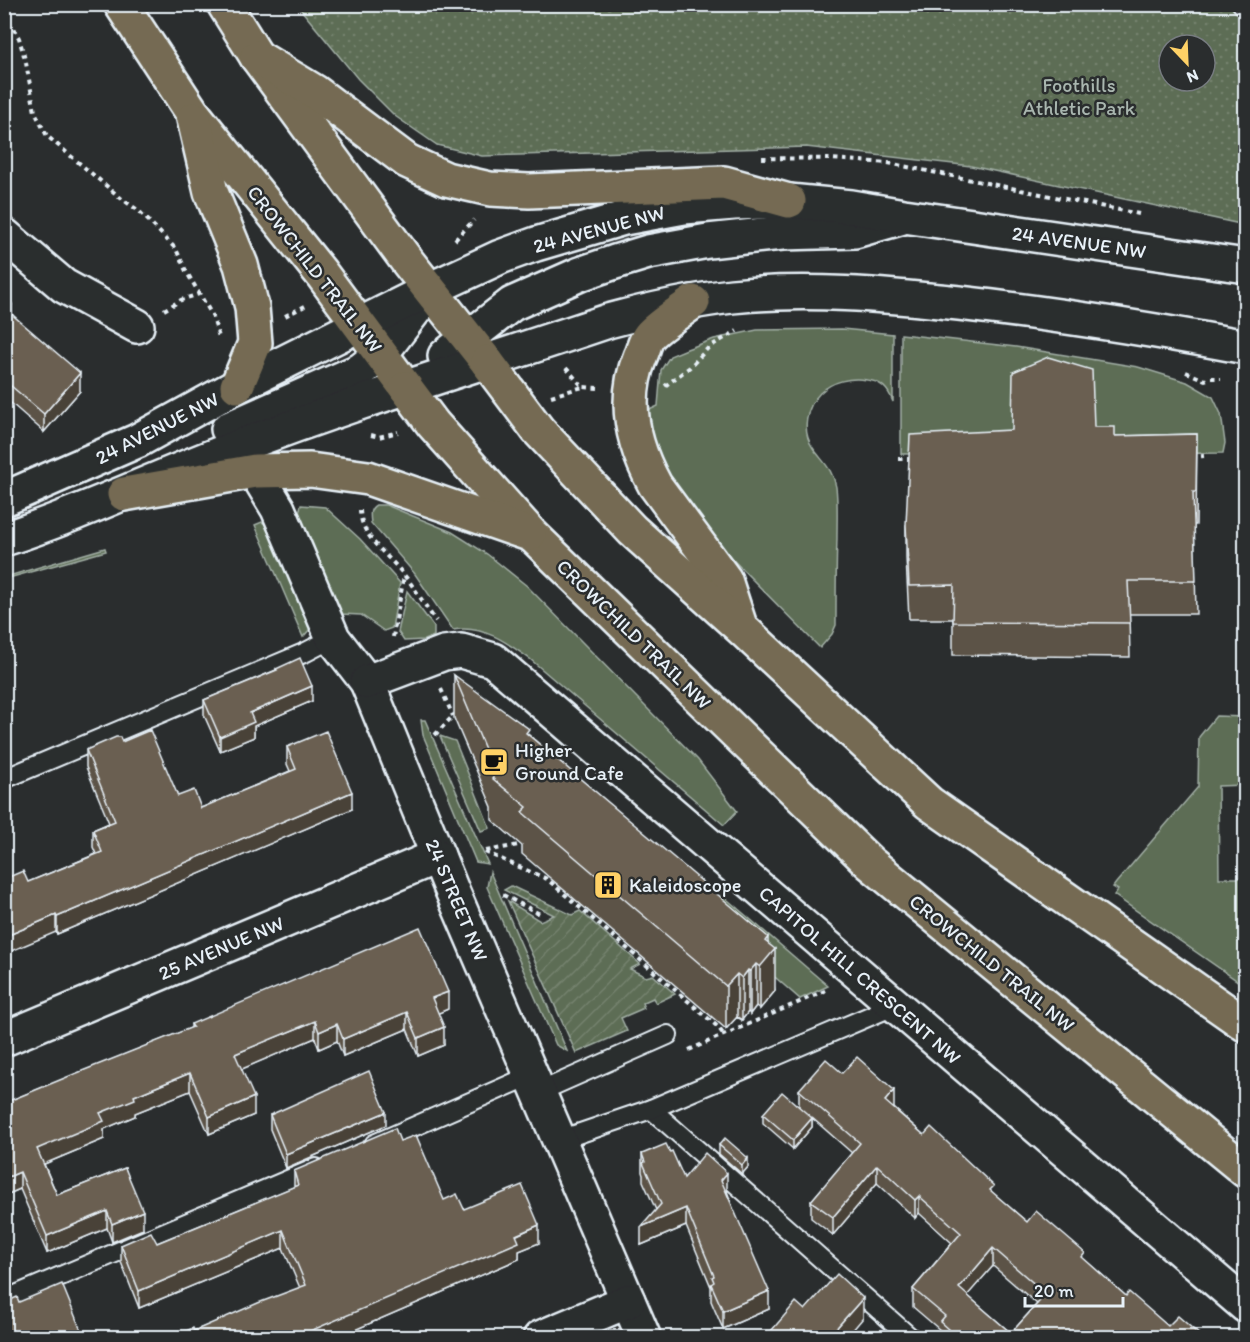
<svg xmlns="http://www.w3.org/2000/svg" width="1250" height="1342" viewBox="0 0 1250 1342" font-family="Itim,sans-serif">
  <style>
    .grass { fill: #5d6d55; stroke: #a2afa6; stroke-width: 1.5 }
    .park { fill: url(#park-dots); stroke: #a2afa6; stroke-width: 1.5; fill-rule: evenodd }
    .garden { fill: url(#garden-furrows); stroke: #a2afa6; stroke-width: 1.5 }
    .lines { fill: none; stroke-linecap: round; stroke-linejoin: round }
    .service-casing { stroke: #e8f1f8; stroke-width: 22 }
    .minor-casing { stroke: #e8f1f8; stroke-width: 38 }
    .tertiary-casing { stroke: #e8f1f8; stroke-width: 38 }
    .trunk-casing { stroke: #e8f1f8; stroke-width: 38 }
    .motorway-casing { stroke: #e8f1f8; stroke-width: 38 }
    .path { stroke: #e8f1f8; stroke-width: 4; stroke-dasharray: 4.5 4.5; stroke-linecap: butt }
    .service { stroke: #2a2d2e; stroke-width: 18 }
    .minor { stroke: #2a2d2e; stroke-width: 33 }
    .tertiary { stroke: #2a2d2e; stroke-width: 33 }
    .trunk { stroke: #746b52; stroke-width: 33 }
    .motorway { stroke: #746b52; stroke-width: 33 }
    .wall { fill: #5b5246; stroke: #e8f1f8; stroke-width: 1.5; fill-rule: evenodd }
    .shaded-wall { fill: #4a4239; stroke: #e8f1f8; stroke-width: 1.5 }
    .building { fill: #6a5f51; stroke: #e8f1f8; stroke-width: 1.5; fill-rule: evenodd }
    .labels { text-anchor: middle; stroke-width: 5; stroke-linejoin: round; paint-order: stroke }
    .park-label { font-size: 20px; fill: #a9b6af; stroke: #2a2d2e }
    .street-label { font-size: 20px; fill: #e8f1f8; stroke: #2a2d2e }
    .poi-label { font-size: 20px; fill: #e8f1f8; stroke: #2a2d2e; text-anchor: start }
  </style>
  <defs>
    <pattern id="park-dots" width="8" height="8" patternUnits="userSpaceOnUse" patternTransform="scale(1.5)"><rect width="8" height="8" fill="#5d6d55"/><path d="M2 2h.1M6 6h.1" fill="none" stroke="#74826e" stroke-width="1.8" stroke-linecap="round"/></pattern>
    <pattern id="garden-furrows" width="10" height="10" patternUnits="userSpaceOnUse" patternTransform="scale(1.5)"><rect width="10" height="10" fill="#5d6d55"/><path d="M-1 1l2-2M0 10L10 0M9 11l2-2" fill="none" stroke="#74826e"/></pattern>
  </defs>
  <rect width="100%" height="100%" fill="#2a2d2e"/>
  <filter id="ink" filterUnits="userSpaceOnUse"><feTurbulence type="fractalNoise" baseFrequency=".0167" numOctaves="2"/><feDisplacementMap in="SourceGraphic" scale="12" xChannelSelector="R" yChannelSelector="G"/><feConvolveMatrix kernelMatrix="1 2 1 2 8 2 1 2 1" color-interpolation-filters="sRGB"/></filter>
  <g filter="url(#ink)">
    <g class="grass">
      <path d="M842 329 893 334V402C889 390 881 381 867 380 851 377 832 381 820 393 806 407 801 431 813 448 822 461 833 469 836 487 838 503 837 521 837 538 836 567 836 596 836 625L832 634 820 648 678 504 662 479 643 413 658 406 661 370 670 356 687 349 714 339 757 330Z"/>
      <polygon points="901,334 1016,347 1138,367 1187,382 1213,397 1221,414 1225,443 1223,453 1123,454 1093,425 1012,453 901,454"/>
      <polygon points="301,505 325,507 360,539 400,583 392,628 384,631 361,615 341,614 298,517"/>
      <path d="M376 505H386L452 532 487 554 527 586 698 760 737 811 724 825 530 659C508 643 482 624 453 630L415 574 371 523C370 515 369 509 376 505Z"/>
      <polygon points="262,522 272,528 274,542 310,629 303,637 255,525"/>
      <polygon points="105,548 106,551 5,579 5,577"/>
      <polygon points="407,591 434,627 434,636 424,640 404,641 398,632"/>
      <polygon points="1216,716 1245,717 1245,785 1218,786 1219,878 1245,878 1245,986 1114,895 1118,890 1113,887 1116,883 1198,787 1199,737"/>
      <polygon points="421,720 425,720 488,864 476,862 423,735"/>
      <polygon points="440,736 455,741 490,828 481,831"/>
      <polygon points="490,872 567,1051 556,1045 487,887"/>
      <polygon points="722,895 828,986 800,999 704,915"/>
    </g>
    <path class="park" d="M297 5H1245V225L971 166 806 147 482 156 437 145 395 116 358 79ZM1169 45H1205V81H1169Z"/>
    <polygon class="garden" points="511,886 572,915 580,911 640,964 630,969 646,977 653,975 675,994 656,1003 653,998 642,1003 644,1008 621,1018 627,1031 576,1053 508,901 540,921 554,915 504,890"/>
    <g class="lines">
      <g class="service-casing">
        <g id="service">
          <polyline points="1242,4 1246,7"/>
          <polyline points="4,779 306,652 333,638"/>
          <polyline points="539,1092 668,1035"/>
          <polyline points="651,1109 911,1338"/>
          <polyline points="560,1140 651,1109 896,1005"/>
          <polyline points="374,1144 532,1075"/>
          <polyline points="4,1300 316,1168"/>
        </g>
      </g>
      <g class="minor-casing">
        <g id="minor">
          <polyline points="4,235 64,286 137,326"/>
          <polyline points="255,471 278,509 333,638 367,682 451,888 644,1338"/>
          <polyline points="367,682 444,653 461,651 493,660 1246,1306"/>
          <polyline points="4,1039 438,856"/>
          <polyline points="540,1338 628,1301"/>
        </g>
      </g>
      <g class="tertiary-casing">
        <g id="tertiary">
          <polyline points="445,356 512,304 580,274 615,262 648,252 708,241 782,233 855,231 900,218"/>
          <polyline points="228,429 361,370 381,354 424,298"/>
          <polyline points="4,499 137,441 237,386 431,289 500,257 536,244 624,218 684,207 734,203 789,201 851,207 904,216 1246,266"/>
          <path d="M4 539C84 513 159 476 237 447 359 400 484 363 608 321 649 310 690 301 732 296 807 288 884 295 959 303 1055 314 1150 329 1246 347"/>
        </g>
      </g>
      <g class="trunk-casing">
        <g id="trunk">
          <polyline points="121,4 192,112 321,273 406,388"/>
          <polyline points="224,4 257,57 407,261 487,362"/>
          <polyline points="257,57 315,92 407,161 446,179 490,189 529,191 724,183 789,201"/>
          <polyline points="194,119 211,192 241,265 252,307 255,343 237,386"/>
        </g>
      </g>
      <g class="motorway-casing">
        <g id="motorway">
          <path d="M693 302C681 311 657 326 649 336 645 341 643 351 640 357 622 401 633 445 655 485L725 580 740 626"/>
          <polyline points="487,362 538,430 632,530 741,628 929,803 1246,1025"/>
          <polyline points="406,388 433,424 531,534 870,863 1246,1171"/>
          <polyline points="124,494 255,471 310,470 368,478 529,534"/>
        </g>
      </g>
      <g class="path">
        <polyline points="4,13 19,38 26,63 35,112 47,136 122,199 139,211 176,249 186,271 212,315 219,337"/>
        <polyline points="762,158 831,159 888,163 1139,214"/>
        <polyline points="455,240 474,220"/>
        <polyline points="164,310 181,300 199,294"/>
        <polyline points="285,316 305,306"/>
        <polyline points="566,368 583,387 598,388"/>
        <polyline points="1186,372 1205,380 1210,378 1221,378"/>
        <polyline points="665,386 690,367 709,347 737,331"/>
        <polyline points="551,396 583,387"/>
        <polyline points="371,435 379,437 398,432"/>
        <polyline points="1192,457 1204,456"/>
        <polyline points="898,459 912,459"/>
        <path d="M360 510C361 538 388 554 404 575 416 589 425 606 436 621"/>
        <polyline points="393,637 404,576"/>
        <polyline points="441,689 453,716"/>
        <polyline points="435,735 453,716"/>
        <polyline points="486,851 524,844"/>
        <polyline points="485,852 547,879 718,1027 724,1035"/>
        <polyline points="503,895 542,915"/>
        <polyline points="689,1050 827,990"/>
      </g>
      <use href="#service" class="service"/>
      <use href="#minor" class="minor"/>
      <use href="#tertiary" class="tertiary"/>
      <use href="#trunk" class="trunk"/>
      <use href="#motorway" class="motorway"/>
    </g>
    <g class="wall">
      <polygon points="4,299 12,314 80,391 44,432 4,397"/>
      <polygon points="1094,427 1115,436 1197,434 1196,525 1194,525 1196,614 1129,614 1130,657 953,655 953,619 909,619 906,558 906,525"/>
      <polygon points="276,669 312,701 254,726 254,737 220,751 204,715 204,700 276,670"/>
      <polygon points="454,675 529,735 768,943 775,991 760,1009 756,1006 750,1014 748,1012 742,1020 737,1017 726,1029 522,854 522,846 492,820 492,807 454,718"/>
      <polygon points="122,742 178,796 201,808 290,771 287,764 287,747 352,809 57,934 28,882 96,854 93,847 93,830 109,823 86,767 86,750"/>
      <polygon points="448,1009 438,1013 444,1045 418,1056 407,1029 343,1056 337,1041 319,1049 315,1038 241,1069 254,1115 209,1134 190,1091 135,1113 135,1116 104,1129 104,1139 44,1164 57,1195 125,1168 143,1229 112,1242 107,1228 47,1253 20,1189 6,1195 4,1191 4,1103 191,1028 191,1024"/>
      <path d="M842 1073 894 1108 924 1135 1027 1222 1085 1260 1126 1296 1168 1326 1202 1338H940V1330L913 1307V1289L952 1243 919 1213 915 1218 877 1183 833 1235 811 1218V1201L852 1153 812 1118V1127L793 1149 763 1123V1114L799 1107V1090ZM993 1266 1037 1304 1011 1333 967 1295Z"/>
      <polygon points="270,1115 386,1125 286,1168 270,1129"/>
      <polygon points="400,1141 444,1200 539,1243 519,1251 519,1259 336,1338 170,1338 194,1331 300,1288 283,1248 139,1308 121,1262 121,1245 157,1243 294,1187 294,1171"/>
      <polygon points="719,1145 748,1167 742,1174 719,1154"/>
      <polygon points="670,1152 684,1178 727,1191 769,1309 723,1329 711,1301 711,1287 686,1226 641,1245 656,1210 643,1181 643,1175 642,1172 642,1154"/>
    </g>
    <g class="shaded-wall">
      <polygon points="12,305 12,323 8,311"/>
      <polygon points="80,373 80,391 44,432 44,414"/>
      <polygon points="312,686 312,701 254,726 254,737 220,751 220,737 250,713"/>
      <polygon points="352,792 352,809 57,934 57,917"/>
      <polygon points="56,915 56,932 4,954 4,937"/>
      <polygon points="768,937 768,956 775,949 775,991 760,1009 760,967 765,941"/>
      <polygon points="756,964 756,1006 750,1014 750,971"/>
      <polygon points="748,970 748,1012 742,1020 742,978"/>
      <polygon points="737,974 737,1017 726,1029 726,986"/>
      <polygon points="448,992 448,1009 432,1016 432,998"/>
      <polygon points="407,1012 407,1029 343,1056 343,1039"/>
      <polygon points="315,1021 315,1038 235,1072 235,1054"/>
      <polygon points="337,1024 337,1041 319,1049 319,1032"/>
      <polygon points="444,1027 444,1045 418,1056 418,1038"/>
      <polygon points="190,1073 190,1091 135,1113 135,1116 104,1129 104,1139 37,1167 37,1149 100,1113 134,1096"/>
      <polygon points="894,1090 894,1108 885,1118 885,1101"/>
      <polygon points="254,1097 254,1115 209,1134 209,1117"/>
      <polygon points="386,1112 386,1125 286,1168 286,1154"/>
      <polygon points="812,1118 812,1127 793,1149 793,1140"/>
      <polygon points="748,1158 748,1167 742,1174 742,1165"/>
      <polygon points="877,1165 877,1183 833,1235 833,1217"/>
      <polygon points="20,1172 20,1189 6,1195 6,1178"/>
      <polygon points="727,1173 727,1191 721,1197 721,1180"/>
      <polygon points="919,1196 919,1213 915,1218 915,1200"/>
      <polygon points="686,1208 686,1226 641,1245 641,1227"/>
      <polygon points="107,1211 107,1228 47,1253 47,1236"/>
      <polygon points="143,1211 143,1229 112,1242 112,1224"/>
      <polygon points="539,1225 539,1243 519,1251 519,1259 336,1338 294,1338"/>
      <polygon points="283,1230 283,1248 139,1308 139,1291"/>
      <polygon points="993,1248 993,1266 959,1305 959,1288"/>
      <polygon points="769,1291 769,1309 723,1329 723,1311"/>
      <polygon points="863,1298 863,1318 846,1338 832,1338 832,1333"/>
    </g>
    <g class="building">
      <polygon points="4,299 12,305 8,311 80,373 44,414 4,380"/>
      <polygon points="1048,357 1092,370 1094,427 1115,427 1115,436 1197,434 1196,492 1193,492 1196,581 1128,581 1130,623 953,622 954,585 909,586 906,525 910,435 1012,430 1013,372"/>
      <polygon points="300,658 312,686 250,713 254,722 220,737 204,700 277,670 276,669"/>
      <polygon points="454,675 529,729 526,733 768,937 765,941 775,949 760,967 756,964 750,971 748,970 742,978 737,974 726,986 522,812 527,807 492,778 495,773"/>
      <polygon points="150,730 178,796 194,790 201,808 296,769 287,747 326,731 352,792 57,917 56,915 4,937 4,879 23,871 28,882 102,852 93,830 115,821 86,750 116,737 120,737 122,742"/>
      <polygon points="420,927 448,992 432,998 444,1027 418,1038 407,1012 343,1039 337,1024 319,1032 315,1021 235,1054 254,1097 209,1117 190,1073 134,1096 135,1099 100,1113 104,1121 37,1149 57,1195 125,1168 143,1211 112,1224 107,1211 47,1236 20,1172 6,1178 4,1174 4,1103 72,1075 193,1027 191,1024"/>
      <path d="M857 1057 894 1090 885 1101 924 1135 931 1127 994 1186 990 1190 1027 1222 1036 1211 1085 1253 1082 1257 1126 1296 1129 1292 1168 1326 1178 1316 1202 1337 958 1338 940 1322 945 1316 913 1289 961 1233 919 1196 915 1200 877 1165 833 1217 811 1201 860 1143 799 1090 826 1059 842 1073ZM993 1248 1046 1294 1011 1333 959 1288Z"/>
      <polygon points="369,1071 386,1112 286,1154 270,1115"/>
      <polygon points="782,1092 812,1118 793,1140 763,1114"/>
      <polygon points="395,1128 400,1141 416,1135 444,1200 457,1194 464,1209 522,1185 539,1225 516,1235 519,1242 294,1338 170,1338 193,1328 194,1331 258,1303 306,1285 283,1230 139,1291 121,1245 151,1232 157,1243 298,1185 294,1171"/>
      <polygon points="725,1138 748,1158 742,1165 719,1145"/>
      <polygon points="666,1144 670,1152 672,1151 684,1178 705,1153 727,1173 721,1180 769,1291 723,1311 711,1284 714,1282 712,1277 714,1276 686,1208 641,1227 661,1204 643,1163 645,1162 642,1154"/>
      <polygon points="837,1274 863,1298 832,1333 837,1338 765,1338 796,1302 805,1310"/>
      <polygon points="62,1284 84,1338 4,1338 4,1303 17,1297 19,1302"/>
    </g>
  </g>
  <defs>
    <g id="cafe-square" transform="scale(1.5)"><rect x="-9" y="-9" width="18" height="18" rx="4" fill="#ffd166" stroke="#2a2d2e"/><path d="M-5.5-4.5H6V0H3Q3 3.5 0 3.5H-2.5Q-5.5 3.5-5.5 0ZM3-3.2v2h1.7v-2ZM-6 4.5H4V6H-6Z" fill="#111"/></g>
    <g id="building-square" transform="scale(1.5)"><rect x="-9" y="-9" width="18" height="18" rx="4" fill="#ffd166" stroke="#2a2d2e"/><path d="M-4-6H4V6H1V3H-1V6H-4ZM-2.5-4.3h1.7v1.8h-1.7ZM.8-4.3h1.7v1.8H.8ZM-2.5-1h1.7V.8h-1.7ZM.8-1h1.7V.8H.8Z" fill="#111"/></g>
  </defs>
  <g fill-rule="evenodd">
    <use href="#cafe-square" x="494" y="762"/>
    <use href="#building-square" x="608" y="885"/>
  </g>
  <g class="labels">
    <g class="park-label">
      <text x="1079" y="92">Foothills<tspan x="1079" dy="23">Athletic Park</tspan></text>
    </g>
    <g class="street-label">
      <text transform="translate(599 229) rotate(-15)" y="7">24 AVENUE NW</text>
      <text transform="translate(1079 242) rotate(8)" y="7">24 AVENUE NW</text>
      <text transform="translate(315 269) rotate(52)" y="7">CROWCHILD TRAIL NW</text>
      <text transform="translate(157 428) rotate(-27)" y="7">24 AVENUE NW</text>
      <text transform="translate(634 634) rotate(44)" y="7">CROWCHILD TRAIL NW</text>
      <text transform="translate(457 900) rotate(67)" y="7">24 STREET NW</text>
      <text transform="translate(221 948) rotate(-23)" y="7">25 AVENUE NW</text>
      <text transform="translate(992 963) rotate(39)" y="7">CROWCHILD TRAIL NW</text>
      <text transform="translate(860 975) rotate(41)" y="7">CAPITOL HILL CRESCENT NW</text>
    </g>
    <g class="poi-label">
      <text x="515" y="757">Higher<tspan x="515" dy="23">Ground Cafe</tspan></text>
      <text x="629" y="892">Kaleidoscope</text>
    </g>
  </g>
  <rect width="1250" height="1342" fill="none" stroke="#2a2d2e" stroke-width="24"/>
  <rect x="12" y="12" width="1226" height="1318" fill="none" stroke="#e8f1f8" stroke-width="2" filter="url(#ink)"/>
  <g transform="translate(1187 63) rotate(157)"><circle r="28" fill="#2a2d2e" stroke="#767b7f" stroke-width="1.5"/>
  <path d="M0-4.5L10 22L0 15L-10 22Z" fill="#ffd166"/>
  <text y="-9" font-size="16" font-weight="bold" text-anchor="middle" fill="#e8f1f8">N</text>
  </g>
  <path d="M1025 1297v9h98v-9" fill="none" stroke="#e8f1f8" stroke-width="3"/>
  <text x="1034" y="1297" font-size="18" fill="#e8f1f8" stroke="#2a2d2e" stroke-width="4.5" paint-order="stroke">20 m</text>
</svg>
